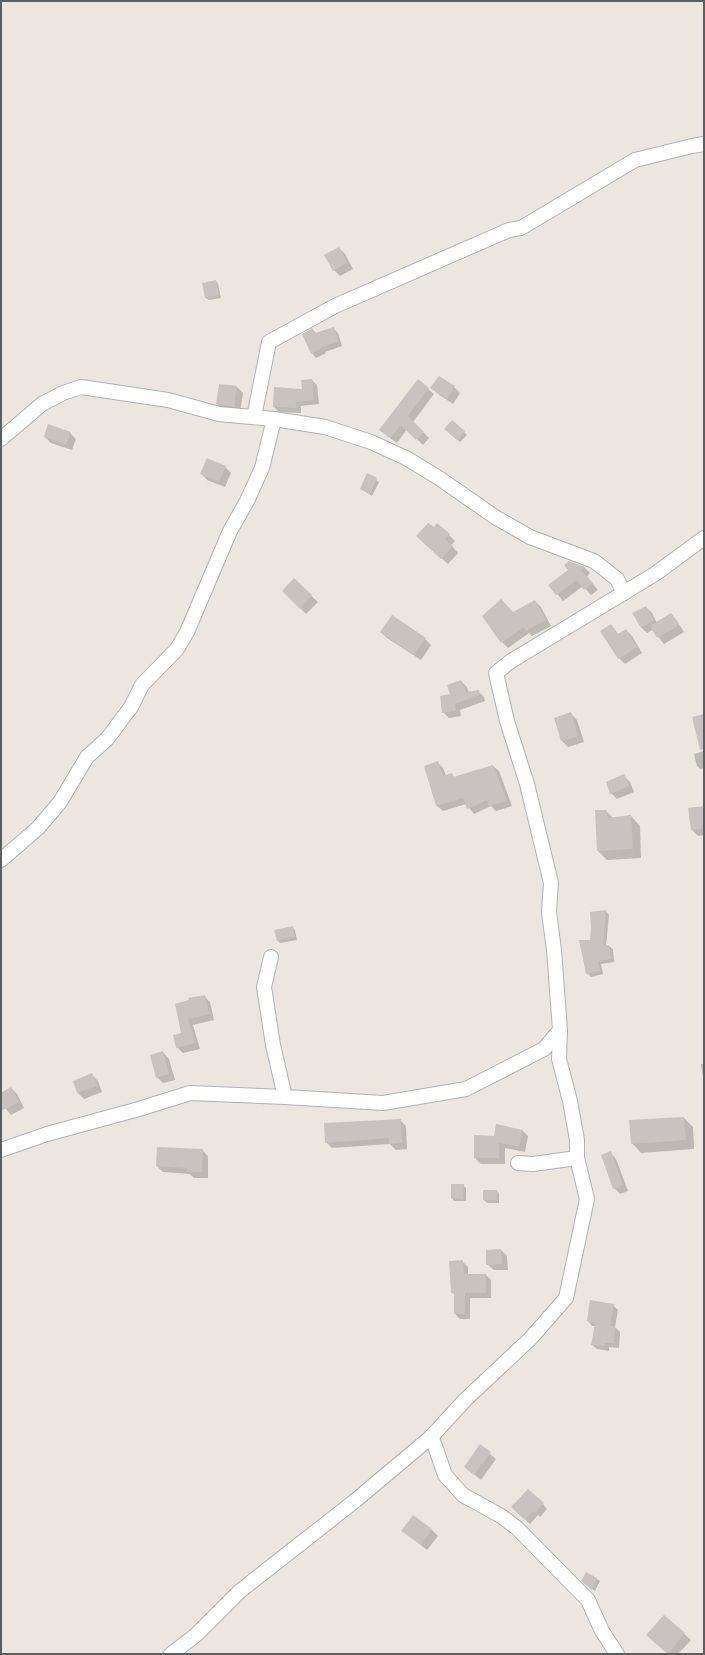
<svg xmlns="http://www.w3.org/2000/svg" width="705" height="1655" viewBox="0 0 705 1655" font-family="Manrope,sans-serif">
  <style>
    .shadow { fill: #0003 }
    .building { fill: #c8c3c0 }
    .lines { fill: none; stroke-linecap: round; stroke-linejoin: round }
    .minor-casing { stroke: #aeb3b6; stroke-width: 16 }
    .minor { stroke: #fff; stroke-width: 14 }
  </style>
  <rect width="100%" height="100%" fill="#ebe6e0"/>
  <g class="shadow">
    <polygon points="339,248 345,254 353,269 340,276 334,270"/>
    <polygon points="216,281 218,284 221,298 209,300 206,298"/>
    <polygon points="333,328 338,333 342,346 325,352 326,353 316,358 312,353 312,329 317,334"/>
    <polygon points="312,380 317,385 319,404 301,406 301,413 279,412 274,407 303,390"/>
    <polygon points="418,381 434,394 413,422 429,438 423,445 407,429 397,443 386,435"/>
    <polygon points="220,385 237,387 243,393 240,412 223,410 217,404"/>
    <polygon points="454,387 460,393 453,404 438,394 432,388"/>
    <polygon points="448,432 464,432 467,435 460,442"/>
    <polygon points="70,433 76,439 72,450 51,443 45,437"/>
    <polygon points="225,467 231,473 225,487 207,480 201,473"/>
    <polygon points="368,475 379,482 372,496 361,489"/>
    <polygon points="434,529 449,535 455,541 451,545 458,553 448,564 423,542"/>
    <polygon points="569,562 585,568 590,573 587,577 598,590 591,595 583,586 563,601 550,585 570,570"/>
    <polygon points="294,580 318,602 306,614 283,591"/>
    <polygon points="535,601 541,607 551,626 532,636 529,633 508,648 502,642 513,613"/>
    <polygon points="646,607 652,613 657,623 671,614 677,621 684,632 664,644 653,630 647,633 641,627"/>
    <polygon points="392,616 425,639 431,645 421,660 387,638 381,632"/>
    <polygon points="611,626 619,635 626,630 632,636 642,653 625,664 619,658"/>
    <polygon points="461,681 467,687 469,693 478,691 484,697 485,701 460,710 461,716 449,718 443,712"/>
    <polygon points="571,714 577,720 584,742 568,747 562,741 555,718"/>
    <polygon points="704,751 704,768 700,769 697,766 694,754"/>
    <polygon points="438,763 443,768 446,776 452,774 455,778 493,766 499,771 512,806 496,811 491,806 474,814 466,804 443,811 437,806 425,767"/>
    <polygon points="624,776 630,782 634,792 617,799 611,793"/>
    <polygon points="704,807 704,835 698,836 692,830 689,809"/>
    <polygon points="606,811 614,819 631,816 640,826 641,858 607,860 598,851"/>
    <polygon points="606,911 609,915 606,946 609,946 613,949 614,962 601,964 603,974 591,977 587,973"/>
    <polygon points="292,927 295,930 297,940 280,943 277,940"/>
    <polygon points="204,996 210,1002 214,1020 193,1025 200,1049 183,1053 177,1047 182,1034 176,1004"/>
    <polygon points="163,1052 169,1059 175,1080 163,1083 157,1077"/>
    <polygon points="701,1064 704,1064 704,1083"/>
    <polygon points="92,1075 98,1081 102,1092 84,1099 78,1093"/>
    <polygon points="11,1088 17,1094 24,1108 11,1115 1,1103 1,1094"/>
    <polygon points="684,1118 693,1127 694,1149 641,1153 632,1143"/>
    <polygon points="400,1120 406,1126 407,1149 396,1150 390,1144 332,1148 326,1142"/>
    <polygon points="522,1130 528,1136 525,1152 505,1148 505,1164 481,1164 475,1158 494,1137"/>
    <polygon points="202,1150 208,1156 208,1178 194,1178 190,1174 163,1172 157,1166"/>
    <polygon points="610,1152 616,1159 628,1191 620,1194 614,1188"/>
    <polygon points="463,1185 466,1188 466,1201 454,1201 452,1198"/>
    <polygon points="497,1191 499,1193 499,1203 487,1203 484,1200"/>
    <polygon points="501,1250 507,1256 508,1270 494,1270 487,1264"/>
    <polygon points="462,1261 468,1267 468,1275 486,1275 491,1280 491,1298 470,1298 470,1319 460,1319 455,1314 455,1296 452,1292"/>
    <polygon points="613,1305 618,1310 615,1327 620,1332 619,1348 609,1347 609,1351 597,1349 592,1345 595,1326 592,1326 588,1321"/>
    <polygon points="480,1446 496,1459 481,1480 465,1467"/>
    <polygon points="543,1504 547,1509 540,1517 538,1515 530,1524 517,1512"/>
    <polygon points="432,1530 438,1536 427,1550 403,1531"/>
    <polygon points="586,1573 600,1581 595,1591 585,1584"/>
    <polygon points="664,1616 691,1640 678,1654 668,1654 653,1641"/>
  </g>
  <g class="building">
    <polygon points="339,247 347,263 333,271 324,255"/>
    <polygon points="216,280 219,295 205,298 202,283"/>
    <polygon points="334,327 338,342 321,347 322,348 311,354 302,334 312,328 315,333"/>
    <polygon points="439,376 455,386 447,399 430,388"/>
    <polygon points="312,379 314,400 296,402 296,408 273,407 274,387 302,389 301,380"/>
    <polygon points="418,379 429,388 408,416 424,432 416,440 401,425 390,438 379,430"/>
    <polygon points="219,384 237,386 234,407 216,404"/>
    <polygon points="452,420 465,431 457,440 444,429"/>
    <polygon points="48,424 71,432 66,445 44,437"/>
    <polygon points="207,458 226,466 219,482 200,474"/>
    <polygon points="367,473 377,478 370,494 360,489"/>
    <polygon points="428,523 434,527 437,523 450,534 445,539 453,546 441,559 416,536"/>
    <polygon points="569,561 585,567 581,570 593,583 584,590 577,580 556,595 548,585 568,570 564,565"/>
    <polygon points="294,578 312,595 300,609 282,591"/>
    <polygon points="501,599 513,612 535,600 546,620 526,631 524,627 501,643 482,616"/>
    <polygon points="646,606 654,620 641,628 632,613"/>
    <polygon points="671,613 679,625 657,638 650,626"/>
    <polygon points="392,615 426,638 414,655 380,632"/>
    <polygon points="611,624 618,634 626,629 637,647 618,659 600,631"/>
    <polygon points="461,680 466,692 479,690 480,695 455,704 456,711 442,713 440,696 450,694 447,685"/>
    <polygon points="571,712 578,736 561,741 554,718"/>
    <polygon points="704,714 704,749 700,750 692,717"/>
    <polygon points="438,761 443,776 452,773 453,777 493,765 507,801 489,806 487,800 467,809 463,798 436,806 424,766"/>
    <polygon points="624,774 629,786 610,794 606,782"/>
    <polygon points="704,806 704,829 691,830 688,808"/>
    <polygon points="595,810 606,810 608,818 631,815 633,849 597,851"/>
    <polygon points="606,910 603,946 609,945 611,959 598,961 600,971 586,974 579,940 590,940 591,927 590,912"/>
    <polygon points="293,926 295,937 277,941 274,930"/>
    <polygon points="205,995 209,1014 188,1019 195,1043 176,1048 173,1035 181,1033 175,1004 189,1000 188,998"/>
    <polygon points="163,1051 169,1074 156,1078 150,1055"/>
    <polygon points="92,1073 97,1086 77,1093 73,1081"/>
    <polygon points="11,1087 19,1102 1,1111 1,1093"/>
    <polygon points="684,1117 686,1140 631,1144 629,1120"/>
    <polygon points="401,1119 402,1143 389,1144 389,1138 325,1143 324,1123"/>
    <polygon points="496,1124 523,1130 519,1147 499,1143 499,1158 474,1158 474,1135 494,1136"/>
    <polygon points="157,1147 203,1149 202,1172 187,1172 187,1168 156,1166"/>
    <polygon points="611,1151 623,1185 613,1189 601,1155"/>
    <polygon points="451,1184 464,1184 463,1199 451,1198"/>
    <rect x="483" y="1190" width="14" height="10"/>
    <polygon points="501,1249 502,1264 486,1265 486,1250"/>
    <polygon points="463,1260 464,1274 486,1274 486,1293 465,1293 465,1314 454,1314 454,1293 451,1293 449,1261"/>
    <polygon points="590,1300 614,1304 610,1326 615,1326 614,1343 605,1343 604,1347 591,1345 595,1323 587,1321"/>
    <polygon points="480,1444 491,1452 474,1475 464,1467"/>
    <polygon points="528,1489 544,1503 535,1513 533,1511 525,1520 511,1507"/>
    <polygon points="413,1515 432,1529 421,1545 401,1531"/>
    <polygon points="586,1572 597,1578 592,1590 581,1581"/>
    <polygon points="664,1615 685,1633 668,1654 646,1635"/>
  </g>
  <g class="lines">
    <g class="minor-casing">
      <g id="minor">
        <polyline points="254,417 269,342 335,306 509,230 521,228 635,160 692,146 704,144"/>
        <polyline points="1,439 42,404 63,393 81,387 168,400 219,414 274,419 325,427 371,442 406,458 439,478 495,517 530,537 594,561 617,579 624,593"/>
        <polyline points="1,860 38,828 60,802 87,757 107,739 131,707 142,685 177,649 187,632 230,531 247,501 262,468 274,419"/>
        <polyline points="271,957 264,987 273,1045 285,1097"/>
        <polyline points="1,1150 47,1134 139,1109 190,1093 285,1097 383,1103 466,1089 544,1049 560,1030 554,950 549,912 551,883 527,784 507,721 496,673 511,661 655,574 704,538"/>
        <polyline points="518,1163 533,1164 577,1158"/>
        <polyline points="431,1437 435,1446 445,1475 463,1495 501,1516 517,1528 588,1600 602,1631 617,1654"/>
        <polyline points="171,1654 196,1635 240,1591 356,1500 431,1437 465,1400 530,1339 566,1298 587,1199 577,1158 577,1140 570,1101 559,1059 560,1030"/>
      </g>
    </g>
    <use href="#minor" class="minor"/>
  </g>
  <rect width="705" height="1655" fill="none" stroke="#595e61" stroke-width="4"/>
</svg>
